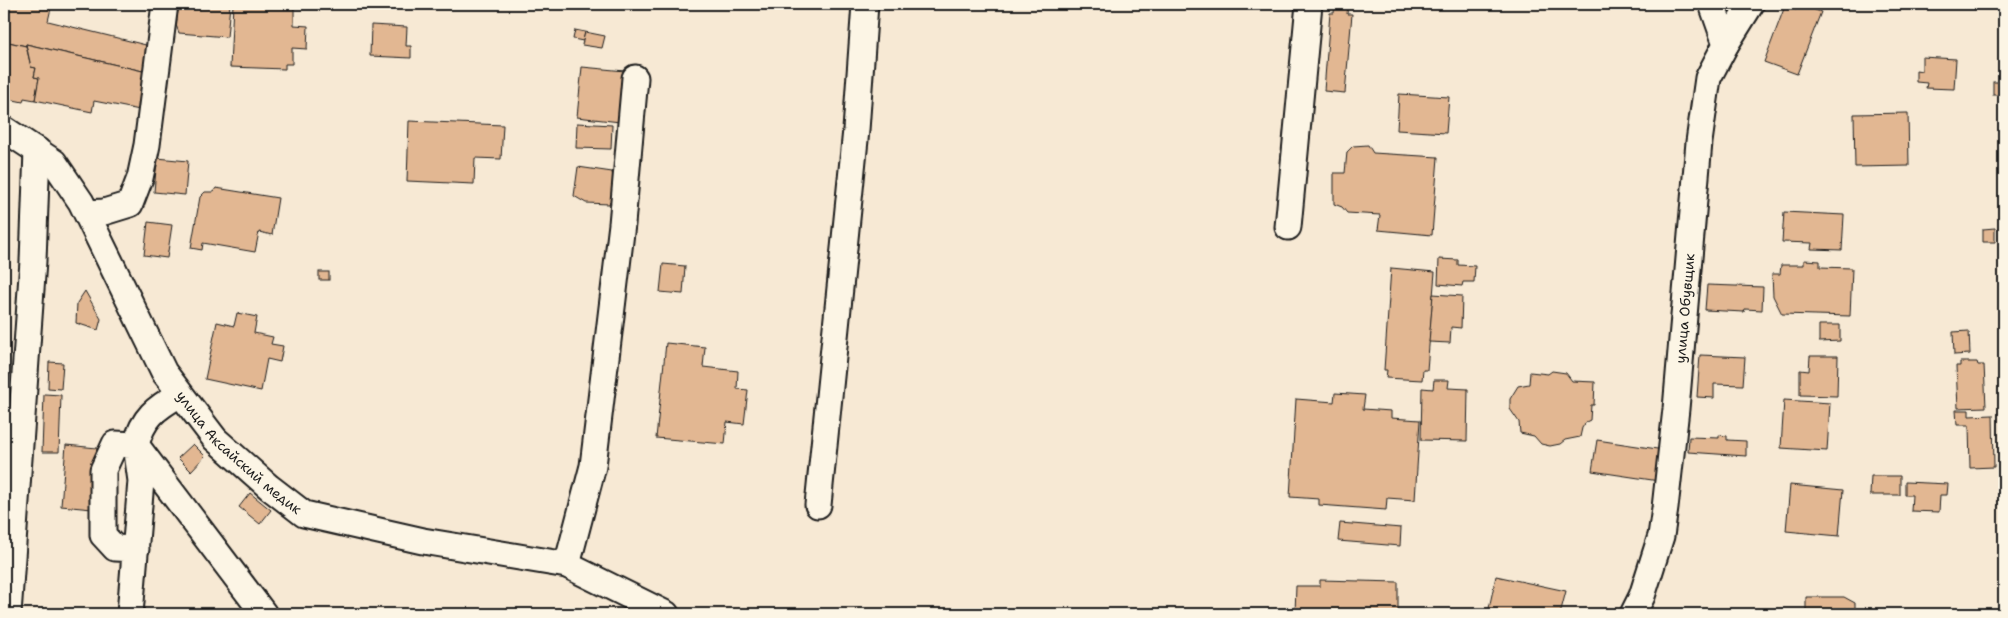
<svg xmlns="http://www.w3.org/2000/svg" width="2008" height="618" viewBox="0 0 2008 618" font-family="'Shantell Sans',sans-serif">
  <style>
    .building { fill: #e2b792; stroke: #1c1c1c }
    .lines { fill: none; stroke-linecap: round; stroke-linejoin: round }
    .street-casing { stroke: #1c1c1c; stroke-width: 29 }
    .street { stroke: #fcf5e5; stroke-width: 25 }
    .labels { text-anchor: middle; stroke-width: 4.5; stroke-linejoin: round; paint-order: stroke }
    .street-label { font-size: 14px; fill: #1c1c1c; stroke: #fcf5e5 }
  </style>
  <rect width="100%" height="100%" fill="#f7e9d4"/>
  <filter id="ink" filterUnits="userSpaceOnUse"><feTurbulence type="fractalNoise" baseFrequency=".02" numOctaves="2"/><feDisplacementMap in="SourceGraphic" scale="10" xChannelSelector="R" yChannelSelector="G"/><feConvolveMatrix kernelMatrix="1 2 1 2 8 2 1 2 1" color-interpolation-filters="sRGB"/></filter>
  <g filter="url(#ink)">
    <g class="building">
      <polygon points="4,4 52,4 48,21 154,47 147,72 26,44 26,46 4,41"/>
      <polygon points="179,4 230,4 227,37 179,33 176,25"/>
      <polygon points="233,4 285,4 285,8 294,8 294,25 308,26 307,49 292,48 292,64 285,64 285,69 230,67"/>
      <polygon points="1335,4 1348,4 1347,14 1352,14 1345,93 1324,91 1330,13 1334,13"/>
      <polygon points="1798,4 1821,12 1797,74 1764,62 1785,6 1796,10"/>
      <polygon points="371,25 407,27 406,46 411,46 411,58 370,56"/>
      <polygon points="575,30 585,32 583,41 573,39"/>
      <polygon points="585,32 605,36 602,48 582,45"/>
      <polygon points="4,41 26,46 31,67 36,68 34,77 39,78 35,100 24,98 23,102 4,98"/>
      <polygon points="26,44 147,72 145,111 94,101 92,112 35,100 39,78 34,77 36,68 31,67"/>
      <polygon points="1922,57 1956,59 1954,89 1926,88 1927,83 1916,82 1916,70 1922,71"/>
      <polygon points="582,67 625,71 620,122 577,117"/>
      <rect x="1993" y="82" width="11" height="13"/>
      <polygon points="1399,94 1449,97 1446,133 1397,130"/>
      <polygon points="1908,113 1909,166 1855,167 1854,114"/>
      <polygon points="409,121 503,125 501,159 475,158 474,184 407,181"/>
      <polygon points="577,123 612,125 611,149 576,148"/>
      <polygon points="1368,145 1373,153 1438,157 1432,235 1378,230 1380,215 1347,213 1342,207 1334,204 1334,173 1345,173 1347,152 1353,146"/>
      <polygon points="157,158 188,161 185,195 154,192"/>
      <polygon points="578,167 612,172 615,189 609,204 586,203 574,196"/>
      <polygon points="216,188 278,198 272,235 259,232 255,252 203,243 202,250 191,248 200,197 205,192 213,192"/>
      <polygon points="1784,212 1844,215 1842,250 1811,249 1812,243 1782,242"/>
      <polygon points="148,222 172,225 167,258 144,255"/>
      <polygon points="1995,228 1995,242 1983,242 1983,229"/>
      <polygon points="1439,259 1458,260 1458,265 1475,266 1474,282 1463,282 1462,286 1438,284"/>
      <polygon points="1804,260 1820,261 1820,267 1852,268 1850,316 1782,314 1773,296 1772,274 1780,274 1781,265 1804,265"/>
      <polygon points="663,264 685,266 683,294 660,292"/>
      <polygon points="1391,268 1435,272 1427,370 1423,370 1422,380 1386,378 1387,370 1384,370"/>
      <rect x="319" y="272" width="10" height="8"/>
      <polygon points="1707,285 1763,287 1762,310 1745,309 1744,312 1705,310"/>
      <polygon points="85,291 101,319 98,330 76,323 77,303"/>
      <polygon points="1433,294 1462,296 1461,328 1451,327 1450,343 1429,342"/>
      <polygon points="237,313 257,317 254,333 273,337 271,344 283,346 280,362 267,359 261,391 205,379 217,322 234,326"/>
      <polygon points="1819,325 1840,325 1840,341 1819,342"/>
      <polygon points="1969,331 1970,354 1954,355 1953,332"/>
      <polygon points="666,343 705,347 703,367 738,371 737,389 748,390 744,424 727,422 725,444 656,438"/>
      <polygon points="1700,355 1745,357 1743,385 1714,384 1714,398 1697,397"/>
      <polygon points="1810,356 1838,356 1837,396 1800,395 1800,370 1809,371"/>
      <polygon points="49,362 63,363 61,389 48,388"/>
      <polygon points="1960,362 1977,362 1978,365 1984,365 1986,407 1958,408 1956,366 1960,366"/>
      <polygon points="1552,371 1566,373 1572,381 1595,382 1594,405 1591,405 1590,420 1586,422 1582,428 1580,437 1565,440 1560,444 1550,446 1541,444 1534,436 1520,433 1519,422 1510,409 1510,399 1518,386 1529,384 1530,372 1548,374"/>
      <polygon points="1434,380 1449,380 1448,388 1468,389 1467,441 1421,440 1422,388 1433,389"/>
      <polygon points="1335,393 1365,395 1363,409 1391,411 1391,418 1420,420 1415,500 1387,498 1386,510 1319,505 1319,499 1290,497 1296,399 1334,402"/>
      <polygon points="44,394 61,395 59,452 42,452"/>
      <polygon points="1784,400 1830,403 1827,451 1781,448"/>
      <polygon points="1956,410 1969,410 1969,416 1993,415 1994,467 1970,468 1969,425 1957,425"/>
      <polygon points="1719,435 1727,436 1727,440 1746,441 1746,456 1688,452 1689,437 1719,438"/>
      <polygon points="1597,440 1664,450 1659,481 1592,471"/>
      <polygon points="193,444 205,456 191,471 178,458"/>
      <polygon points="66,445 97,448 92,509 61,506"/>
      <polygon points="1871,476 1900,476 1900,495 1870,495"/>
      <polygon points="1905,482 1948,484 1947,495 1940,495 1939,512 1911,511 1912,495 1905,495"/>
      <polygon points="1790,485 1843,490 1839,536 1786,531"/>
      <polygon points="250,493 271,510 260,524 239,507"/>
      <polygon points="1340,523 1401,528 1400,546 1338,541"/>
      <polygon points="1496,576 1566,591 1560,614 1495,614 1488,613"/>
      <polygon points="1320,580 1398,582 1398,614 1295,614 1296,586 1320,586"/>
      <polygon points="1806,597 1844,597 1855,603 1855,614 1806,614"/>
    </g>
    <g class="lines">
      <g class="street-casing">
        <g id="street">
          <polyline points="1726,44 1751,4"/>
          <path id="s1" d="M4 129 54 162 81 202 164 372 215 439 269 487 304 514 423 541 567 565 666 614"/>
          <polyline points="87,213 104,212 130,204 140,178 147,145 165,4"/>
          <polyline points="1288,227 1309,4"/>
          <path d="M180 394C156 408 143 417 136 445L264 614"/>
          <polyline points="818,505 856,130 865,4"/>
          <polyline points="567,565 593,466 622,224 635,78"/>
          <polyline points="8,614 33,261 37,150"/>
          <polyline points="130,614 141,481 136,445 115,444 103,470 103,535 115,548 136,549"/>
          <path id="s2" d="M1633 614 1642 596 1661 536 1665 508 1676 409 1699 142 1708 78 1726 44 1712 4"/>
        </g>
      </g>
      <use href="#street" class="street"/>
    </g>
  </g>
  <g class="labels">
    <g class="street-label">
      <text dy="5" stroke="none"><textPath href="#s2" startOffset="312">улица Обувщик</textPath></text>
      <text dy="5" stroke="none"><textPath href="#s1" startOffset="408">улица Аксайский медик</textPath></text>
    </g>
  </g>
  <rect width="2008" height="618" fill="none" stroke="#fcf5e5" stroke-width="20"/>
  <rect x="10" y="10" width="1988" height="598" fill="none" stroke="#1c1c1c" stroke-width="2" filter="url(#ink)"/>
</svg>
